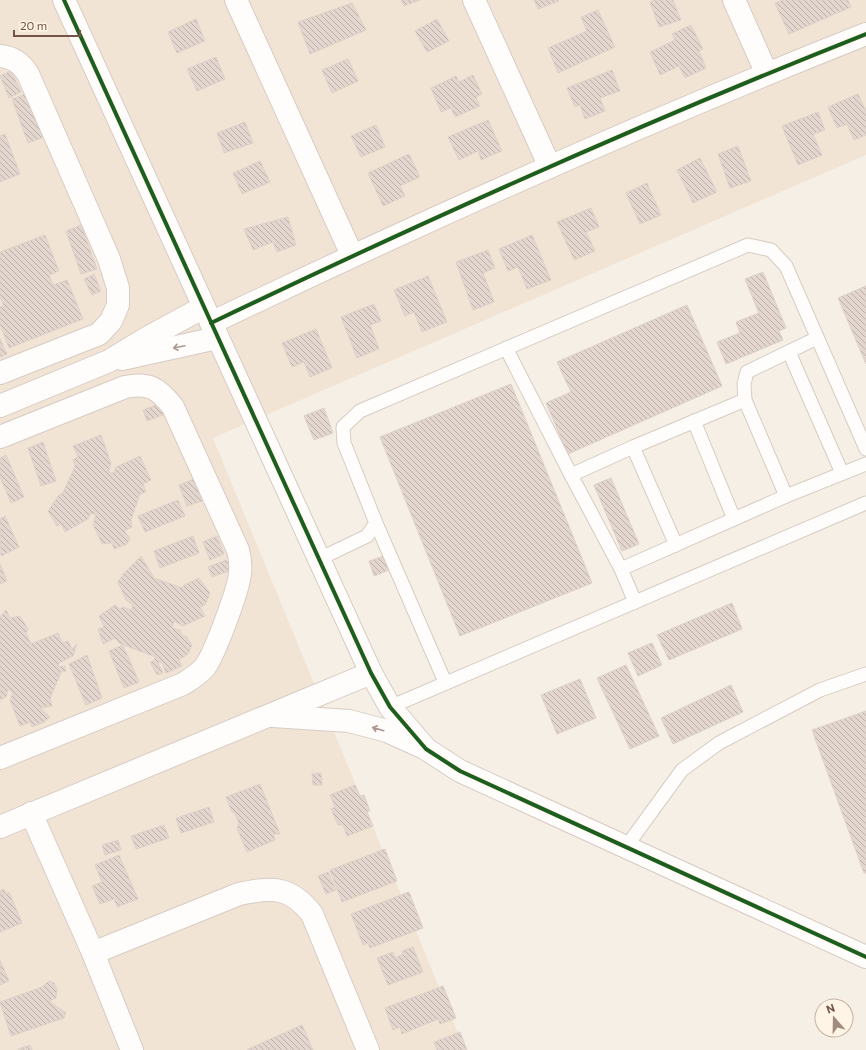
<svg xmlns="http://www.w3.org/2000/svg" width="866" height="1050" viewBox="0 0 866 1050" font-family="Commissioner,sans-serif">
  <style>
    .residential { fill: #f2e4d5 }
    .building { fill: url(#building-back-hatch); stroke: #ded1c8 }
    .lines { fill: none; stroke-linecap: round; stroke-linejoin: round }
    .service-casing { stroke: #d7ccc4; stroke-width: 15 }
    .minor-casing { stroke: #d7ccc4; stroke-width: 24 }
    .service { stroke: #fefdfb; stroke-width: 13 }
    .minor { stroke: #fefdfb; stroke-width: 22 }
    .cycleway-casing { stroke: #fff4e6; stroke-width: 6 }
    .cycleway { stroke: #1b5e20; stroke-width: 4 }
    .oneway { stroke: #ab988e }
  </style>
  <defs>
    <pattern id="building-back-hatch" width="6" height="6" patternUnits="userSpaceOnUse"><rect width="6" height="6" fill="#e2d6ce"/><path d="M-1 5l2 2M0 0l6 6M5-1l2 2" fill="none" stroke="#bcb0a9"/></pattern>
  </defs>
  <rect width="100%" height="100%" fill="#f6efe6"/>
  <polygon class="residential" points="0,0 866,0 866,155 213,438 465,1050 0,1050"/>
  <g class="building">
    <polygon points="401,0 420,0 404,6"/>
    <polygon points="534,0 558,0 559,1 538,9"/>
    <polygon points="655,0 673,0 681,20 659,27 650,2"/>
    <polygon points="782,0 848,0 851,7 789,34 775,3"/>
    <polygon points="352,3 366,30 310,54 298,22"/>
    <polygon points="598,10 615,47 558,73 548,48 587,31 581,17"/>
    <polygon points="196,19 205,41 177,53 168,32"/>
    <polygon points="437,19 449,41 427,52 415,31"/>
    <polygon points="691,25 703,49 699,51 706,68 685,78 679,66 660,75 650,52 675,40 672,34"/>
    <polygon points="216,57 225,79 197,91 187,69"/>
    <polygon points="348,59 358,81 332,93 322,70"/>
    <polygon points="612,70 620,91 600,98 605,111 585,119 580,105 575,107 567,88"/>
    <polygon points="11,71 21,92 9,98 0,76"/>
    <polygon points="473,75 482,94 476,97 480,106 455,117 451,108 441,112 431,88 456,76 459,82"/>
    <polygon points="28,93 44,137 28,143 12,99"/>
    <polygon points="858,94 866,111 866,135 854,140 847,124 837,128 828,107"/>
    <polygon points="818,112 825,130 813,134 822,155 798,165 782,126"/>
    <polygon points="488,120 502,151 481,160 478,151 459,160 448,137"/>
    <polygon points="245,122 253,143 224,153 217,133"/>
    <polygon points="376,125 385,147 361,157 351,136"/>
    <polygon points="5,134 20,174 0,182 0,136"/>
    <polygon points="738,146 751,181 730,188 718,154"/>
    <polygon points="409,154 420,177 400,186 405,196 383,206 368,173"/>
    <polygon points="700,158 717,192 693,203 677,170"/>
    <polygon points="260,161 270,182 242,194 233,173"/>
    <polygon points="647,183 661,215 640,224 626,193"/>
    <polygon points="591,208 599,227 586,232 595,251 574,260 557,222"/>
    <polygon points="288,217 296,245 277,252 273,242 253,250 244,229"/>
    <polygon points="81,225 97,269 81,274 66,231"/>
    <polygon points="45,235 59,271 49,275 53,285 67,280 83,319 9,348 0,324 0,307 4,306 0,297 0,252"/>
    <polygon points="532,235 551,280 527,289 518,267 508,271 499,249"/>
    <polygon points="488,250 495,268 483,273 494,302 473,310 456,262"/>
    <polygon points="763,272 786,328 779,331 783,340 726,364 717,342 740,333 736,322 759,313 745,279"/>
    <polygon points="94,274 101,291 92,295 84,279"/>
    <polygon points="428,276 447,322 422,332 414,312 405,316 394,290"/>
    <polygon points="866,286 866,364 838,298"/>
    <polygon points="374,304 381,321 370,325 379,349 357,358 341,317"/>
    <polygon points="687,305 722,386 568,454 546,403 571,392 557,362"/>
    <polygon points="316,329 332,368 310,377 304,362 292,367 282,343"/>
    <polygon points="0,339 7,354 0,357"/>
    <polygon points="511,384 592,583 460,636 380,437"/>
    <polygon points="159,404 163,415 147,421 143,410"/>
    <polygon points="324,408 333,433 314,440 304,416"/>
    <polygon points="101,435 111,463 109,472 114,473 116,467 140,456 151,480 143,484 146,492 140,494 131,520 132,527 124,531 130,538 127,544 114,549 112,543 102,544 93,524 96,515 91,513 88,519 65,532 61,524 57,526 48,511 59,495 63,493 75,466 73,460 78,457 73,446"/>
    <polygon points="43,442 56,481 41,486 28,448"/>
    <polygon points="6,455 24,497 11,503 0,477 0,458"/>
    <polygon points="611,478 639,544 622,551 594,485"/>
    <polygon points="194,479 202,501 187,506 179,485"/>
    <polygon points="178,500 185,516 145,532 138,516"/>
    <polygon points="5,516 19,547 1,556 0,519"/>
    <polygon points="193,536 199,553 160,568 154,551"/>
    <polygon points="217,536 224,554 210,560 203,542"/>
    <polygon points="141,556 154,578 182,588 184,585 199,578 210,593 205,605 200,607 205,616 183,626 174,621 172,628 180,630 182,636 186,636 192,645 188,654 179,660 182,666 166,673 162,662 158,663 163,673 157,675 150,662 154,661 155,657 119,643 115,638 103,644 98,629 104,627 99,616 115,605 120,609 123,607 131,610 133,605 126,600 118,582 124,573"/>
    <polygon points="384,556 389,570 374,576 369,561"/>
    <polygon points="226,560 232,570 212,577 208,567"/>
    <polygon points="0,564 7,581 0,584"/>
    <polygon points="732,603 742,629 669,660 657,635"/>
    <polygon points="6,610 10,618 20,616 28,629 26,633 31,644 58,633 62,643 68,641 72,649 77,644 73,656 59,663 58,667 65,666 66,671 61,672 50,699 52,706 40,708 50,717 44,722 32,727 30,722 20,726 10,700 13,693 8,689 6,697 0,700 0,617"/>
    <polygon points="652,643 662,665 638,676 628,653"/>
    <polygon points="123,645 139,682 124,688 109,651"/>
    <polygon points="87,655 102,698 86,705 69,664"/>
    <polygon points="626,665 659,736 630,749 597,678"/>
    <polygon points="580,679 596,718 557,734 541,695"/>
    <polygon points="731,685 743,712 673,744 661,718"/>
    <polygon points="866,711 866,873 864,873 812,730"/>
    <polygon points="321,773 322,785 313,785 312,774"/>
    <polygon points="260,784 280,834 273,834 275,840 247,852 237,828 239,824 235,813 232,812 226,797"/>
    <polygon points="355,785 360,796 364,795 370,811 367,812 373,826 347,836 343,825 338,825 331,809 335,807 330,795"/>
    <polygon points="209,807 214,822 181,833 176,818"/>
    <polygon points="164,825 169,838 136,849 131,836"/>
    <polygon points="118,840 121,850 105,855 102,845"/>
    <polygon points="385,849 397,881 342,902 330,870"/>
    <polygon points="119,855 138,899 117,907 114,899 100,904 92,886 102,882 95,865"/>
    <polygon points="328,872 336,890 326,894 318,876"/>
    <polygon points="4,889 6,894 9,892 22,923 0,932 0,891"/>
    <polygon points="409,892 423,928 370,948 368,943 363,945 351,914"/>
    <polygon points="413,947 423,972 388,985 377,958 393,952 395,958 403,954 402,951"/>
    <polygon points="0,960 9,981 0,985"/>
    <polygon points="49,981 54,983 57,989 56,998 49,1001 66,1013 64,1018 11,1036 0,1002 42,987"/>
    <polygon points="443,986 456,1018 440,1024 438,1019 402,1034 400,1027 393,1030 385,1008"/>
    <polygon points="302,1025 313,1050 248,1050 248,1049"/>
    <polygon points="460,1032 467,1050 437,1050 434,1042"/>
    <polygon points="30,1045 32,1050 19,1050 18,1049"/>
  </g>
  <g class="lines">
    <g class="service-casing">
      <g id="service">
        <polyline points="506,348 571,475"/>
        <polyline points="789,352 842,473"/>
        <polyline points="694,421 734,519"/>
        <polyline points="633,447 676,545"/>
        <polyline points="786,496 745,400 744,384 747,372 817,338"/>
        <polyline points="376,523 445,682"/>
        <polyline points="319,559 367,536 376,523 344,443 343,427 360,411 748,245 771,250 786,266 866,449"/>
        <polyline points="621,569 786,496 866,464"/>
        <polyline points="635,602 621,569 571,475 633,447 745,400"/>
        <polyline points="390,707 866,503"/>
        <polyline points="626,847 682,770 719,743 820,690 866,674"/>
      </g>
    </g>
    <g class="minor-casing">
      <g id="minor">
        <polyline points="64,0 371,673 390,707 426,749 460,771 866,957"/>
        <polyline points="236,0 352,255"/>
        <polyline points="474,0 550,167"/>
        <polyline points="734,0 767,74"/>
        <path d="M0 56C13 57 21 63 28 74L109 259 118 288V305L111 321 99 334 0 373"/>
        <path d="M211 323C426 220 644 122 866 34"/>
        <polyline points="122,359 217,338"/>
        <polyline points="0,406 109,361 147,338 204,307"/>
        <path d="M0 437 125 387C149 382 158 388 173 407L238 550C240 558 241 565 240 574 238 591 215 653 205 667 199 674 191 679 183 684L0 758"/>
        <polyline points="273,716 349,721 387,731 420,746"/>
        <polyline points="31,813 93,953 132,1050"/>
        <polyline points="0,827 371,673"/>
        <path d="M93 953 239 894C273 887 290 886 312 914L368 1050"/>
      </g>
    </g>
    <use href="#service" class="service"/>
    <use href="#minor" class="minor"/>
    <g class="cycleway-casing">
      <g id="cycleway">
        <polyline points="64,0 371,673 390,707 426,749 460,771 866,957"/>
        <path d="M211 323C426 220 644 122 866 34"/>
      </g>
    </g>
    <use href="#cycleway" class="cycleway"/>
  </g>
  <defs><path id="oneway-shaft" d="M-6 0H5M1.5-3L5.5 0L1.5 3" fill="none" stroke-width="1.6" stroke-linecap="round" stroke-linejoin="round"/></defs>
  <g class="oneway">
    <use href="#oneway-shaft" transform="translate(179 347) rotate(168)"/>
    <use href="#oneway-shaft" transform="translate(378 729) rotate(-164)"/>
  </g>
  <g transform="translate(834 1018) rotate(340)"><circle r="19" fill="#fff4e6" stroke="#c7b4a6"/>
  <path d="M0-3L7 15L0 10L-7 15Z" fill="#a18a7e"/>
  <text y="-6" font-size="11" font-weight="bold" text-anchor="middle" fill="#735446">N</text>
  </g>
  <path d="M14 30v6h66v-6" fill="none" stroke="#735446" stroke-width="2"/>
  <text x="20" y="30" font-size="12" fill="#735446" stroke="#fff4e6" stroke-width="3" paint-order="stroke">20 m</text>
</svg>
